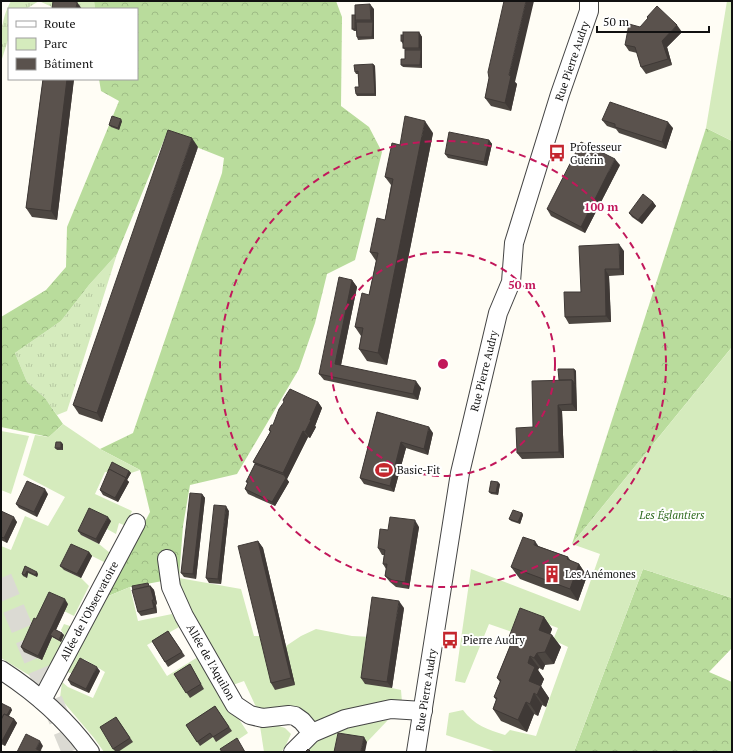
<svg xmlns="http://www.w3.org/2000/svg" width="733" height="753" viewBox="0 0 733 753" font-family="'PT Serif',serif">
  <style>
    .grass { fill: url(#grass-tufts) }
    .forest { fill: url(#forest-crowns) }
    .park { fill: #d5ebbd }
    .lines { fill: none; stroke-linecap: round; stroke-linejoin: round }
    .highway-tunnel { stroke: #dbdad3; stroke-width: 22; stroke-dasharray: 22 11; stroke-linecap: butt }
    .minor-casing { stroke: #444; stroke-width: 20 }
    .minor { stroke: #fff; stroke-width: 18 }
    .wall { fill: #4d4742 }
    .shaded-wall { fill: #3f3936 }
    .building { fill: #5a524d; stroke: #3f3936 }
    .ring { fill: none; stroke: #c2185b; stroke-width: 2; stroke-dasharray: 7 5 }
    .labels { text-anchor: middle; stroke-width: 4; stroke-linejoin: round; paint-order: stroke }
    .street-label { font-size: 11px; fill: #111; stroke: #fff }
    .poi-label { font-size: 11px; fill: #111; stroke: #fff; text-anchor: start }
    .park-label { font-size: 11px; font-style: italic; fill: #2f6b1f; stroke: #fff }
    .centre { fill: #c2185b; stroke: #fff; stroke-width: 2 }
    .ring-label { font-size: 12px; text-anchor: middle; font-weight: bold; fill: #c2185b; stroke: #fff; stroke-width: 4; stroke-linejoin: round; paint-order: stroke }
  </style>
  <defs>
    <pattern id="grass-tufts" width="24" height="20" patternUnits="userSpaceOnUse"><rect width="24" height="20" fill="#d5ebbd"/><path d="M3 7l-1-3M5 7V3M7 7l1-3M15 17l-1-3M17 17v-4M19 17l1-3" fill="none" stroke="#b6c8a1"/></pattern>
    <pattern id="forest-crowns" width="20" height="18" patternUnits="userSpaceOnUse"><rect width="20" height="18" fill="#b9dc9c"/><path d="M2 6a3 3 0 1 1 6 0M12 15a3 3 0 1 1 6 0" fill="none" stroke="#9ebc85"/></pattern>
  </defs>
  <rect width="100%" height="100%" fill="#fffdf5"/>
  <g class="grass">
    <path d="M11 1H94L95 9 52 7 39 1 26 9H9V37L1 62C1 39 0 20 11 1Z"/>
    <polygon points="117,254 67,411 57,415 45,398 27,382 15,353 61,321 89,285"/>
  </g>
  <g class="forest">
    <polygon points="94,1 336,1 342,17 341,106 369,127 382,152 355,260 327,274 315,323 299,369 237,474 190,485 183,526 179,578 130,587 106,597 150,512 140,470 100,449 133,433 222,173 224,158 166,135 117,254 89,285 61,321 15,353 27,382 45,398 63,424 49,437 1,427 1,317 46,290 66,267 67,227 119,101 101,91 99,79 137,79 137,9 95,9"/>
    <polygon points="706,128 732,141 732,347 572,544"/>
    <polygon points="643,569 732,598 732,648 709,672 732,682 732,752 574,752"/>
  </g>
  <g class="park">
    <polygon points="727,1 732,1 732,141 706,128"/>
    <path d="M732 347V598L643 569 574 752H497L446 735 449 713 463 710C474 725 488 730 505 735L510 730 536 736 568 647 553 640 558 628 526 616 515 633 489 624 465 683 455 681 471 569 580 611 600 554 572 544Z"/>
    <polygon points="63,424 100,449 140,470 131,473 113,465 110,473 105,472 95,494 132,511 126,526 119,523 116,534 107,529 110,521 81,535 99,544 110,553 106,563 92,556 64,570 81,578 89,586 74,616 64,611 24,652 41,660 52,637 61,642 64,635 61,630 64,624 73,627 45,680 37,680 1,658 1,546 11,550 25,516 48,526 65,497 23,475 35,435 49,437"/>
    <polygon points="1,431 29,436 11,494 1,490"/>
    <polygon points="179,578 241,589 254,636 260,636 286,646 301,636 316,629 352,636 372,637 392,688 401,690 402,702 314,727 262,714 256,707 244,681 230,686 172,579"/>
    <polygon points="130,587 138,621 172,614 179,627 147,645 167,676 198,657 248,733 220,752 104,752 94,738 60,698 62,682 68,687 93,698 105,672 84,659 74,674 67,672 106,597"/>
    <polygon points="388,720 367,742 338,752 305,752 310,745 352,725"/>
    <polygon points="273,724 285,728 291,734 285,747 281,752 264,752 260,726"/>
  </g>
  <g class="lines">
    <polyline class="highway-tunnel" points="1,578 73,752"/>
    <g class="minor-casing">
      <g id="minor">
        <polyline points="167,559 171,587 184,616 235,705 250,715 263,718 289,715 295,716 302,721 312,733"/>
        <path d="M1 670C35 692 66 719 90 752"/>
        <polyline points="42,700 136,523"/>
        <polyline points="293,752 312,733 345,719 391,709 423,711"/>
        <polyline points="416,752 460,473 498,313 511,282 514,243 560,94 589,11 589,1"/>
      </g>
    </g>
    <use href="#minor" class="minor"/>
  </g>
  <g class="wall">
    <polygon points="374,9 374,39 358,40 357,37 356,31 354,31 352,29 355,15"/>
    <polygon points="640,27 682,32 667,47 672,65 646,74 641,67 637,53 629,51 625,45"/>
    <polygon points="419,32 422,37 422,68 403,67 401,65 405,59 405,50 403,48 403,44 401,41"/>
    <polygon points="373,64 375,66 376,96 357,96 356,94 359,87 358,74 356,74 355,72"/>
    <polygon points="489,78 515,82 517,84 511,111 491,106 485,98"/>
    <polygon points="43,79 74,79 57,220 32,217 26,208"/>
    <polygon points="602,120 673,128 666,149 619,133 616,129 607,126"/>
    <polygon points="122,121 119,130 111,127 109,125"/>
    <polygon points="433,133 387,365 367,361 359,349 361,336 355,327 369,295 376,261 370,252 385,220 391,185 385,177 400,145"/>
    <polygon points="489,140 492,144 487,166 448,158 445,154"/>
    <polygon points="198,147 102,422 79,414 73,405"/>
    <polygon points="620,165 585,233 551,216 547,209"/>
    <polygon points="653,202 656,206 642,224 632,217 629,213"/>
    <polygon points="624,251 624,275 609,276 611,322 569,324 565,317 581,292"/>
    <polygon points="352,280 357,287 341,365 421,388 418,400 324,380 319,374"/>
    <polygon points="574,369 576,371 577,411 562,411 564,458 522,459 517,453 533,427 559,380"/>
    <polygon points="318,402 322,408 315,426 316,427 310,438 308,437 287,479 289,482 275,506 248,494 245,489 248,483 246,482 255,464 253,462 270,432 269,430 273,425"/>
    <polygon points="377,412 433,433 428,455 406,448 394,492 364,484 360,478"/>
    <polygon points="63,444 63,450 57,450 55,448"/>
    <polygon points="129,471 131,473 127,480 129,482 118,502 103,495 100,490"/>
    <polygon points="500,484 498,495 491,494 489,492"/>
    <polygon points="48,494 37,517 19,508 16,504"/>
    <polygon points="202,494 205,498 196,579 184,577 181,573"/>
    <polygon points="1,511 17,522 7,543 1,540"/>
    <polygon points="229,511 221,584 209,583 206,578"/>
    <polygon points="522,513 523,515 520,524 511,521 509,519"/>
    <polygon points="111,521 99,544 81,535 78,531"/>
    <polygon points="419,527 409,589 396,587 390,582 385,576 386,569 383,564 384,555 382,555 378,548 388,530"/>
    <polygon points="258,541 263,548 295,685 275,690 271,683"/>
    <polygon points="538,546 568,557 571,561 579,564 587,576 578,601 520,579 511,567"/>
    <polygon points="89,552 92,556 81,578 64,570 60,566"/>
    <polygon points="25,566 38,574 37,577 28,573 27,578 23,576 22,574"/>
    <polygon points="150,585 154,590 157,604 156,605 157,613 141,616 138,612"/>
    <polygon points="68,604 56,630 64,635 61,642 52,637 42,660 24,652 21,647 36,619"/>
    <polygon points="404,608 392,688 365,684 361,678"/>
    <polygon points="544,617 552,629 550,635 552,635 561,647 554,664 545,665 543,670 539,668 538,670 544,679 541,686 549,698 546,707 542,705 538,716 534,714 527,732 501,721 493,709 496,700 494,697 500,682 497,678 512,641 509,637"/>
    <polygon points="168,631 185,656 168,667 152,641"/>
    <polygon points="190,664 204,689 190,698 174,674"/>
    <polygon points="100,671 89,693 71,685 68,680"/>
    <polygon points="1,703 12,710 9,716 14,719 17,723 5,746 1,744"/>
    <polygon points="215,706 232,731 216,742 213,737 200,746 186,725"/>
    <polygon points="116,717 133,742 118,752 116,752 113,749"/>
  </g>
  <g class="shaded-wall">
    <polygon points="526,1 534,1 515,82 517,84 511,111 505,103 509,75"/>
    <polygon points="77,2 82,9 76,9"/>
    <polygon points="370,4 374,9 374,39 372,37 373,22 371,20"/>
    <polygon points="677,25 682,32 667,47 672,65 668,59 662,41"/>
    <polygon points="419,32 422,37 422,68 420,65 421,50 419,48"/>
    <polygon points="373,64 375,66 376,96 375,94"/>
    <polygon points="67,79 74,79 57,220 51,211"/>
    <polygon points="121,119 122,121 119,130 118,128"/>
    <polygon points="425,121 433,133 387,365 378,353"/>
    <polygon points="668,122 673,128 666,149 662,142"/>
    <polygon points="192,138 198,147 102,422 97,413"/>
    <polygon points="489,140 492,144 487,166 484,162"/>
    <polygon points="615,159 620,165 585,233 581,227"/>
    <polygon points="653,202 656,206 642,224 638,220"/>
    <polygon points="619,244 624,251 624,275 620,269"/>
    <polygon points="605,269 609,276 611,322 606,316"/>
    <polygon points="352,280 357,287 340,370 335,364"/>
    <polygon points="574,369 576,371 576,387 575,384"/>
    <polygon points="572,380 576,387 577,411 572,404"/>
    <polygon points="416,381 421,388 418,400 413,394"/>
    <polygon points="318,402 322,408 315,426 316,427 310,438 305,432 310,420"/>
    <polygon points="558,405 562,411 564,458 559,452"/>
    <polygon points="429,427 433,433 428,455 424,449"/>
    <polygon points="303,431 308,437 287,479 283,473"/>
    <polygon points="61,442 63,444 63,450 61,448"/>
    <polygon points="401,442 406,448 394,492 390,486"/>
    <polygon points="129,471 131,473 127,480 129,482 118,502 115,498"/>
    <polygon points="286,478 289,482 275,506 272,502"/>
    <polygon points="498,482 500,484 498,495 496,493"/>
    <polygon points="45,489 48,494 37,517 34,512"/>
    <polygon points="202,494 205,498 196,579 193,574"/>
    <polygon points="226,506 229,511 221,584 218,579"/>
    <polygon points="522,513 523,515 520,524 518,522"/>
    <polygon points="14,517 17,522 7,543 4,538"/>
    <polygon points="108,517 111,521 99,544 96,539"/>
    <polygon points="415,520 419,527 409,589 405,582"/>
    <polygon points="258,541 263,548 295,685 291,678"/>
    <polygon points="535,541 543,553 534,545"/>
    <polygon points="89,552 92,556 81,578 77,574"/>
    <polygon points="579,564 587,576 578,601 570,589"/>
    <polygon points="27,571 28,573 27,578 25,575"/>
    <polygon points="37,572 38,574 37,577 35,575"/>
    <polygon points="150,586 154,590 157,604 154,600"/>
    <polygon points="65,599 68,604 53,636 50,635 52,637 42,660 38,656"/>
    <polygon points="152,600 156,605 157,613 154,608"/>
    <polygon points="399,601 404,608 392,688 387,682"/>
    <polygon points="544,617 552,629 547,642 539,630"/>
    <polygon points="62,633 64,635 61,642 59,640"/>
    <polygon points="552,635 561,647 554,664 545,652"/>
    <polygon points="537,653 545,665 543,670 534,658"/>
    <polygon points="530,656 539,668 538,670 544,679 538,693 529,681 528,663"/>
    <polygon points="97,667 100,671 89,693 86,689"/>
    <polygon points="541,686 549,698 546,707 537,695"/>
    <polygon points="534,693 542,705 538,716 530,704"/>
    <polygon points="526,702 534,714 527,732 518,720"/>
    <polygon points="11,708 12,710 3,725 2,723"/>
    <polygon points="14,719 17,723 5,746 2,741"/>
    <polygon points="364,737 367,742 365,752 361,751"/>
    <polygon points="40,741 43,746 40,752 36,749"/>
  </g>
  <g class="building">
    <polygon points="53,1 70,1 77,2 76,9 52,9"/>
    <polygon points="504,1 526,1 509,75 511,76 505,103 485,98 489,78 488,72"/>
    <polygon points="370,4 371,20 355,20 355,5"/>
    <polygon points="657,6 677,25 662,41 668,59 641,67 635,47 625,45 629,24 640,27 648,18 647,17"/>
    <rect x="352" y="15" width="3" height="14"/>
    <polygon points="356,22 373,22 372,37 357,37"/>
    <rect x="403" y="32" width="16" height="16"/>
    <rect x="401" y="35" width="2" height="6"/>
    <polygon points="405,50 421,50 420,65 401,65 401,59 405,59"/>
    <polygon points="373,64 375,94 356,94 355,87 359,87 358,71 355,72 354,65"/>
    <polygon points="43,79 67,79 51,211 26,208"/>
    <polygon points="610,102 668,122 662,142 615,127 615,124 602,120"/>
    <polygon points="112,116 121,119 118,128 109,125"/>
    <polygon points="405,116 425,121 378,353 359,349 363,328 355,327 362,293 369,295 378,253 370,252 377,218 385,220 393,179 385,177 392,143 400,145"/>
    <polygon points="168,130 192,138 97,413 73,405"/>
    <polygon points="449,132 489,140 484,162 445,154"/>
    <polygon points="581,142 615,159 581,227 547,209"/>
    <polygon points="643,194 653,202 638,220 629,213"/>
    <polygon points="619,244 620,269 605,269 606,316 565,317 564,292 581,292 579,246"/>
    <polygon points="339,277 352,280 335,364 416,381 413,394 319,374"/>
    <polygon points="558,369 574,369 575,384 572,380 559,380"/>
    <polygon points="572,380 572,404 558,405 559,452 517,453 516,428 533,427 532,381"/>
    <polygon points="290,389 318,402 310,420 311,420 305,432 303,431 283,473 253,462 271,431 269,430 271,425 273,425 279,409 284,402 283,400"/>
    <polygon points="377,412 429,427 424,449 401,442 390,486 360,478"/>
    <polygon points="56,442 61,442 61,448 55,448"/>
    <polygon points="112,462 129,471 126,478 109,469 109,471 108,471"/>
    <polygon points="255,464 284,475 286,478 272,502 245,489 248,482 246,482"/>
    <polygon points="109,469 126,478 115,498 100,490"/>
    <polygon points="27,481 45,489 34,512 16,504"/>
    <polygon points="491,481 498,482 496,493 489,492"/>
    <polygon points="190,493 202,494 193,574 181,573"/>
    <polygon points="214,505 226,506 218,579 206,578"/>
    <polygon points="89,508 108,517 96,539 78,531"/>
    <polygon points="513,510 522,513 518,522 509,519"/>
    <polygon points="1,511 14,517 4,538 1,537"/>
    <polygon points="390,517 415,520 405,582 392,580 385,576 387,564 383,564 385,550 378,548 380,529 388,530"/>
    <polygon points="523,537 535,541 534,545 568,557 567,559 579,564 570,589 511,567"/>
    <polygon points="258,541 291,678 271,683 238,546"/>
    <polygon points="71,544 89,552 77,574 60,566"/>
    <polygon points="25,566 37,572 35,575 27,571 25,575 22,574"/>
    <polygon points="148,583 149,586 133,590 132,586"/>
    <polygon points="150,586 154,600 152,600 154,608 138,612 132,590"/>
    <polygon points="49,592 65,599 38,656 21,647 34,618 36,619"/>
    <polygon points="372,597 399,601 387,682 361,678"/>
    <polygon points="520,608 544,617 539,630 552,635 545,652 537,653 534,658 530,656 528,663 535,667 529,681 541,686 537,695 534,693 530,704 526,702 518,720 493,709 497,698 494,697 501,680 497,678 513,639 509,637"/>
    <polygon points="54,629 62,633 59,640 50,635"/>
    <polygon points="168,631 182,652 165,662 152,641"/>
    <polygon points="80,658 97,667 86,689 68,680"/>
    <polygon points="190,664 201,684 186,693 174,674"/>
    <polygon points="1,703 11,708 7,715 4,714 1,720"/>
    <polygon points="215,706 229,727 213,737 210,733 197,742 186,725"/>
    <polygon points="4,714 14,719 2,741 1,741 1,720"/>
    <polygon points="116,717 130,738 113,749 100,727"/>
    <polygon points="338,733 364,737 361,751 368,752 334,752"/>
    <polygon points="26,734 40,741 36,749 43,752 17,752"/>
    <polygon points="237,738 245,752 222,752 220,749"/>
    <polygon points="308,749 311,752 305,752"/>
  </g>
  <g class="ring">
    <circle cx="443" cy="364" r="112"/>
    <circle cx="443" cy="364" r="223"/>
  </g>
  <defs>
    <g id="bus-bare" transform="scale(1.38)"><path d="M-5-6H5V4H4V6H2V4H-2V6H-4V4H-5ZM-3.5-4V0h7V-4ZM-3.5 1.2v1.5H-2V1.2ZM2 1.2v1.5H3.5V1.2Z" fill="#c4262e" stroke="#fff" stroke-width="2.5" paint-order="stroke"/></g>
    <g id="stadium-bare" transform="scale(1.38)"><path d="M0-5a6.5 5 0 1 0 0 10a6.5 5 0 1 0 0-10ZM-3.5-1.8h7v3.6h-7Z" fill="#c4262e" stroke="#fff" stroke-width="2.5" paint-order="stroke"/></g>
    <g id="building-bare" transform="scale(1.38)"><path d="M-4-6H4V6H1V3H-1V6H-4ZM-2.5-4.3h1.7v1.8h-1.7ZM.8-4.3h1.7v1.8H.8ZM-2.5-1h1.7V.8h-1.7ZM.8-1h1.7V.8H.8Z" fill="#c4262e" stroke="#fff" stroke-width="2.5" paint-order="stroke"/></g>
  </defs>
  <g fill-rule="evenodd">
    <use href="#bus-bare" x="557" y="153"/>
    <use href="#stadium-bare" x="384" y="470"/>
    <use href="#building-bare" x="552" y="574"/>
    <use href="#bus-bare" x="450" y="640"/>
  </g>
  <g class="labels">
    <g class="street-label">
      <text transform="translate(572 61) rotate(-71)" y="4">Rue Pierre Audry</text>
      <text transform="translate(484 371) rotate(-76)" y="4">Rue Pierre Audry</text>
      <text transform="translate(89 611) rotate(-62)" y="4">Allée de l'Observatoire</text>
      <text transform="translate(211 662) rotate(60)" y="4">Allée de l'Aquilon</text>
      <text transform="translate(426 690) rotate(-81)" y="4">Rue Pierre Audry</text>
    </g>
    <g class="poi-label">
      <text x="570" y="151">Professeur<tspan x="570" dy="13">Guérin</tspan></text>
      <text x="397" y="474">Basic-Fit</text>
      <text x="565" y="578">Les Anémones</text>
      <text x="463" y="644">Pierre Audry</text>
    </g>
    <g class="park-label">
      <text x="672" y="519">Les Églantiers</text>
    </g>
  </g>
  <circle cx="443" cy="364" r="6" class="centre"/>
  <g class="ring-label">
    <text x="601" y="211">100 m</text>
    <text x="522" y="289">50 m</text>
  </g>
  <rect width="733" height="753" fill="none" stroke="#111111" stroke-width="4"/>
  <rect x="8" y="8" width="130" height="72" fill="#ffffff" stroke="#a0a0a0"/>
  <rect x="16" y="21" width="20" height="6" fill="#ffffff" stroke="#a0a0a0"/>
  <text x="44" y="28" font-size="12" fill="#111111">Route</text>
  <rect x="16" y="38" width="20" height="12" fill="#d5ebbd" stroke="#a0a0a0"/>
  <text x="44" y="48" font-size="12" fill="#111111">Parc</text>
  <rect x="16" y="58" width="20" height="12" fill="#5a524d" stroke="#a0a0a0"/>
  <text x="44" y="68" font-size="12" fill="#111111">Bâtiment</text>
  <path d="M597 26v6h112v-6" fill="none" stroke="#111111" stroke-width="2"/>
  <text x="603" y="26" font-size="12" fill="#111111" stroke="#ffffff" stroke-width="3" paint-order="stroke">50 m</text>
</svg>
